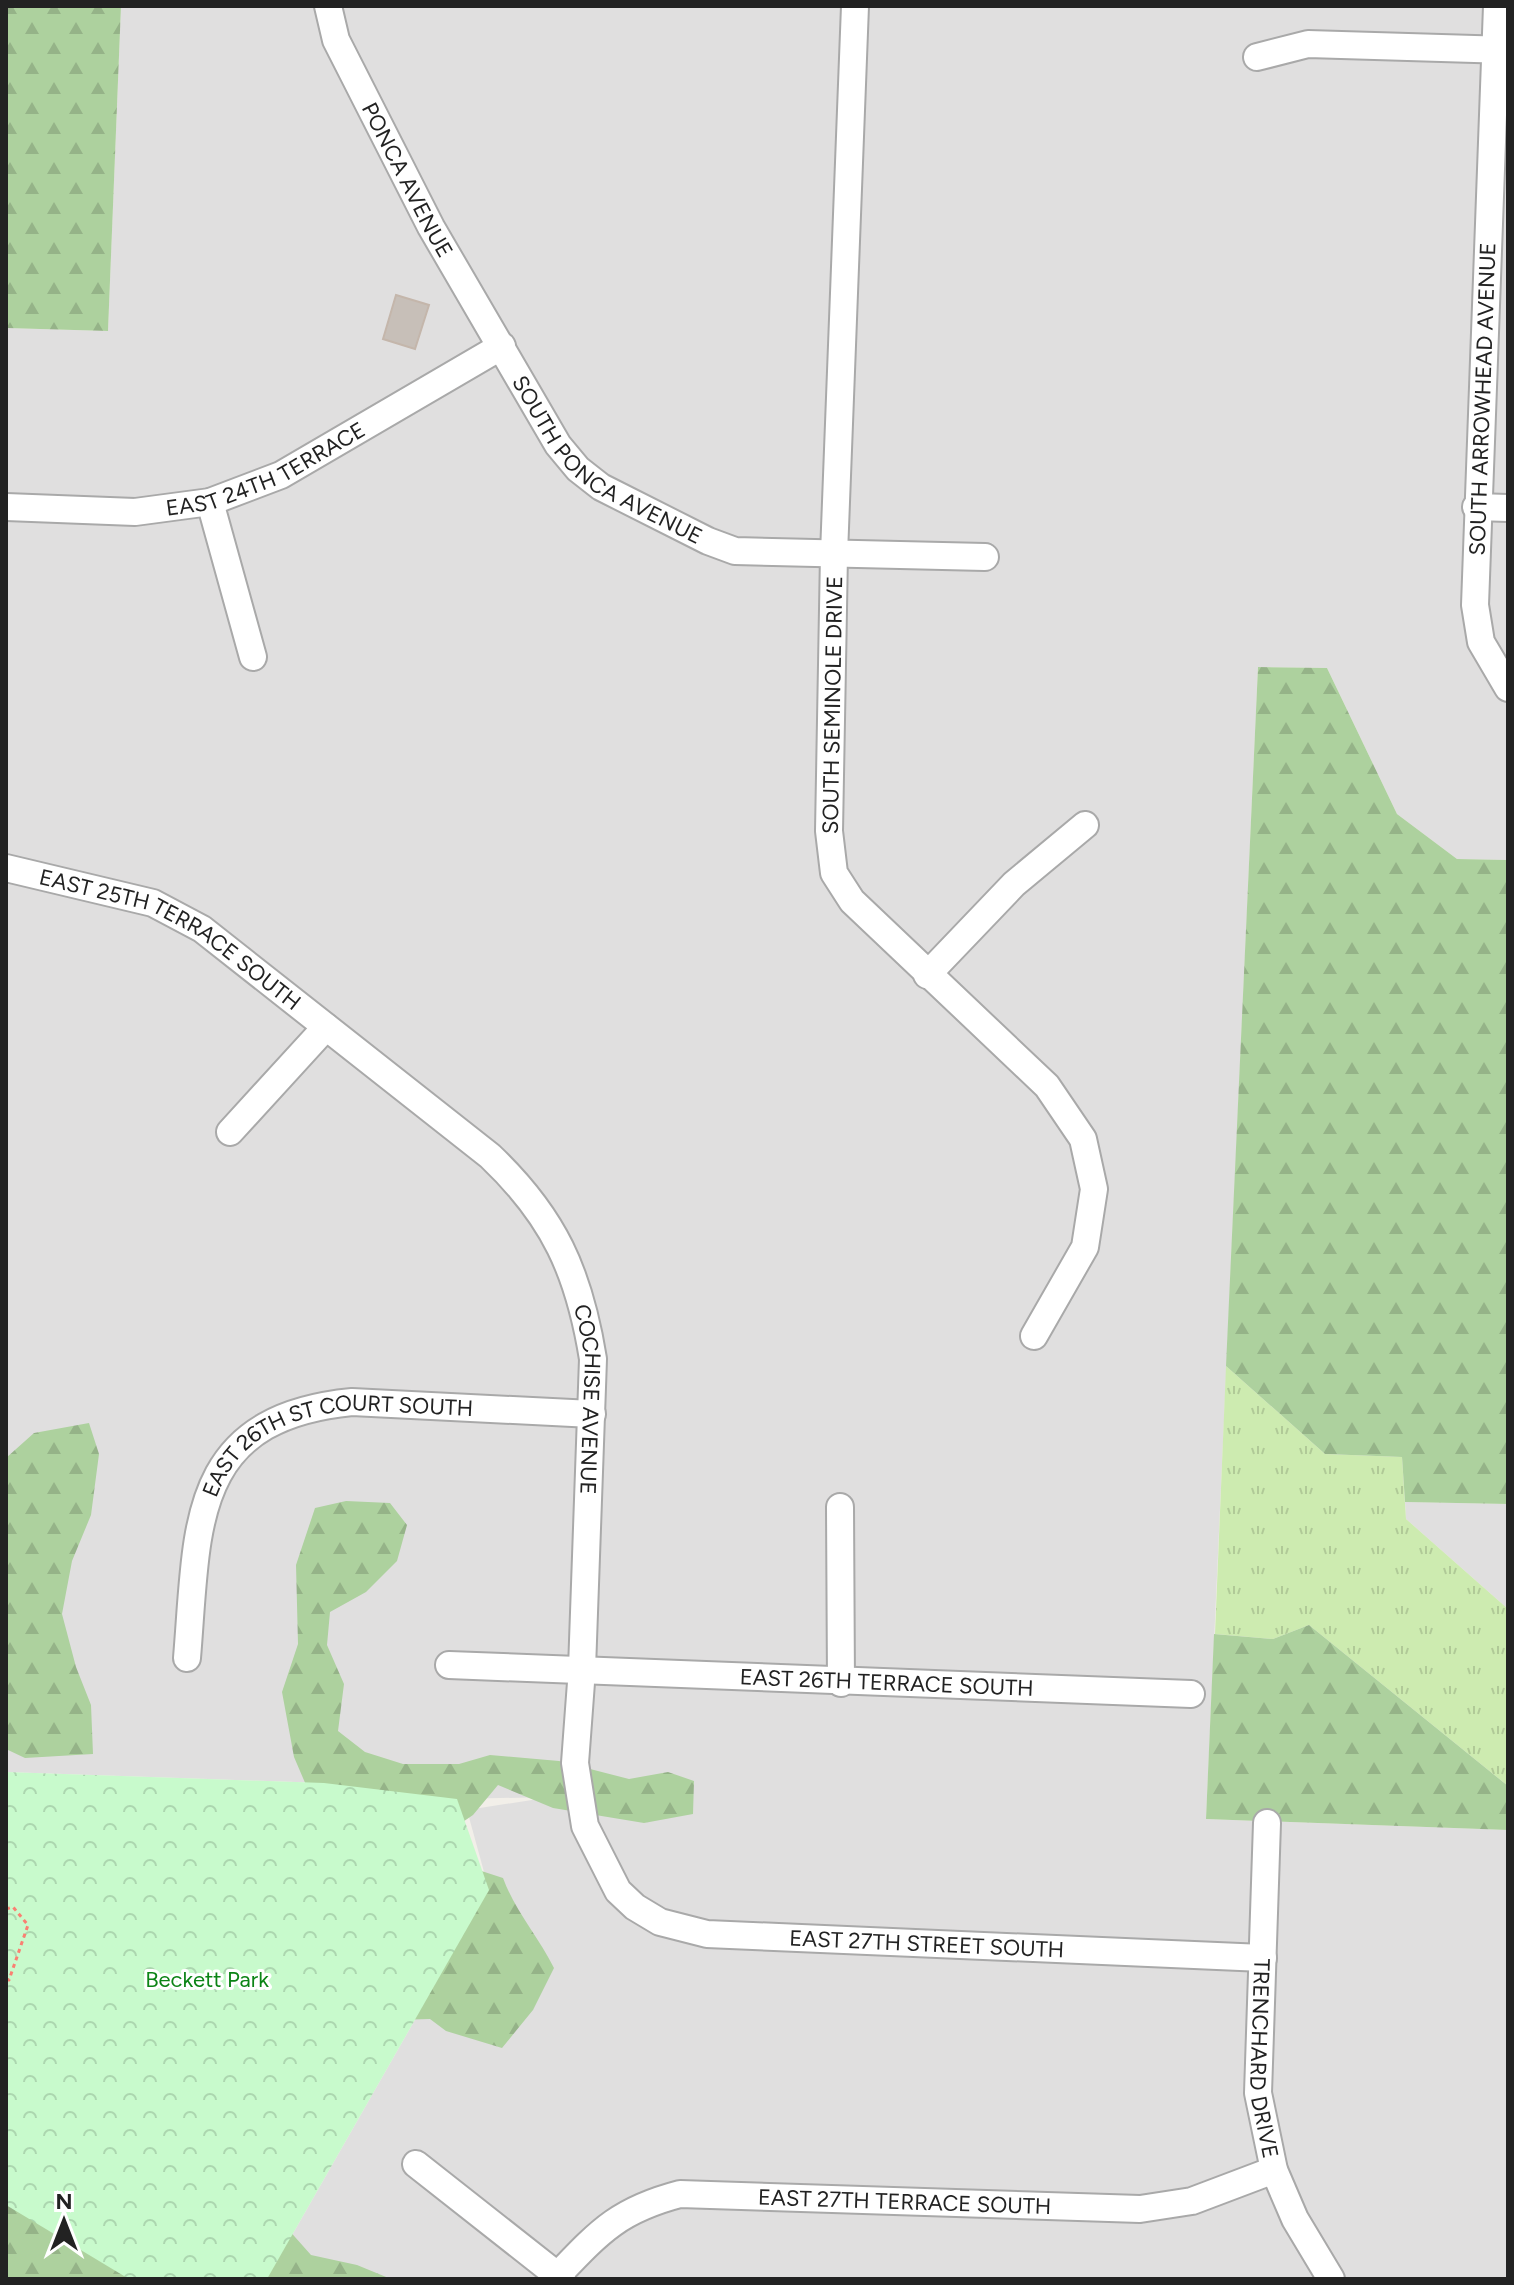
<svg xmlns="http://www.w3.org/2000/svg" width="1514" height="2285" viewBox="0 0 1514 2285" font-family="Figtree,sans-serif">
  <style>
    .residential { fill: #e0dfdf }
    .grass { fill: url(#grass-tufts) }
    .forest { fill: url(#forest-firs) }
    .park { fill: url(#park-crowns) }
    .building { fill: #c7bfb8; stroke: #c4b6ab; stroke-width: 2 }
    .lines { fill: none; stroke-linecap: round; stroke-linejoin: round }
    .minor-casing { stroke: #a9a9a9; stroke-width: 30 }
    .path { stroke: #fa8072; stroke-width: 3; stroke-dasharray: 4 4; stroke-linecap: butt }
    .minor { stroke: #fff; stroke-width: 26 }
    .labels { text-anchor: middle; stroke-width: 6; stroke-linejoin: round; paint-order: stroke }
    .street-label { font-size: 22px; fill: #222; stroke: #fff }
    .park-label { font-size: 22px; fill: #0c8416; stroke: #fff }
  </style>
  <defs>
    <pattern id="grass-tufts" width="24" height="20" patternUnits="userSpaceOnUse" patternTransform="scale(2)"><rect width="24" height="20" fill="#cdebb0"/><path d="M3 7l-1-3M5 7V3M7 7l1-3M15 17l-1-3M17 17v-4M19 17l1-3" fill="none" stroke="#b0c997"/></pattern>
    <pattern id="forest-firs" width="22" height="20" patternUnits="userSpaceOnUse" patternTransform="scale(2)"><rect width="22" height="20" fill="#add19e"/><path d="M5 1l3.5 6h-7zM16 11l3.5 6h-7z" fill="#95b388"/></pattern>
    <pattern id="park-crowns" width="20" height="18" patternUnits="userSpaceOnUse" patternTransform="scale(2)"><rect width="20" height="18" fill="#c8facc"/><path d="M2 6a3 3 0 1 1 6 0M12 15a3 3 0 1 1 6 0" fill="none" stroke="#acd6af"/></pattern>
  </defs>
  <rect width="100%" height="100%" fill="#f2efe9"/>
  <g class="residential">
    <polygon points="121,6 1508,6 1508,860 1457,859 1397,814 1327,668 1258,667 1206,1819 1508,1830 1508,2279 267,2279 489,1890 467,1810 551,1797 457,1799 324,1783 6,1772 6,328 108,331"/>
    <polygon points="1405,1502 1508,1504 1508,1609 1406,1519"/>
  </g>
  <polygon class="grass" points="1226,1366 1325,1454 1402,1457 1406,1519 1508,1609 1508,1786 1309,1625 1273,1639 1215,1634"/>
  <g class="forest">
    <polygon points="6,6 121,6 108,331 6,328"/>
    <polygon points="1258,667 1327,668 1397,814 1457,859 1508,860 1508,1504 1405,1502 1402,1457 1325,1454 1226,1366"/>
    <polygon points="89,1423 99,1454 91,1515 72,1561 62,1614 76,1667 91,1705 93,1754 25,1758 8,1750 6,1739 6,1458 34,1433"/>
    <path d="M346 1501 390 1503 407 1525 397 1561 366 1592 330 1612 327 1645 344 1684 338 1731 365 1752 403 1764H459L490 1755 559 1761 629 1779 668 1772 694 1781 693 1814 644 1823 553 1808 498 1785 473 1815 451 1830 463 1865 503 1878C515 1911 538 1936 554 1968L533 2010 502 2048 446 2031 430 2019 394 2020 271 2210 311 2255 357 2265 391 2279H6V2079L312 1799 294 1757 282 1692 298 1644 296 1565 315 1508Z"/>
    <polygon points="1309,1625 1508,1786 1508,1830 1206,1819 1214,1634 1273,1639"/>
  </g>
  <polygon class="park" points="6,1772 324,1783 457,1799 489,1890 267,2279 129,2279 6,2205"/>
  <polygon class="building" points="396,295 429,305 415,349 383,339"/>
  <g class="lines">
    <g class="minor-casing">
      <g id="minor">
        <path id="s1" d="M328 6 336 40 431 227 558 445 578 469 601 487 708 541 735 551 985 557"/>
        <polyline points="855,6 834,554 829,831 834,873 852,901 1047,1086 1083,1139 1094,1189 1085,1247 1034,1336"/>
        <polyline points="1497,6 1475,605 1481,642 1508,688"/>
        <polyline points="1257,57 1308,44 1508,50"/>
        <polyline points="210,502 253,657"/>
        <path id="s2" d="M6 507 135 512 210 502 281 475 502 346"/>
        <polyline points="1476,507 1508,508"/>
        <path id="s3" d="M6 868 153 903 202 929 490 1156C554 1217 579 1272 593 1359L582 1669 575 1763 585 1826 618 1891 635 1907 660 1922 707 1934 1263 1958"/>
        <polyline points="927,975 1014,884 1085,825"/>
        <polyline points="230,1132 326,1027"/>
        <polyline points="840,1507 841,1683"/>
        <path id="s4" d="M187 1658C198 1528 188 1418 352 1402L592 1414"/>
        <path id="s5" d="M449 1665 1191 1694"/>
        <path id="s6" d="M1267 1823 1258 2093 1274 2170 1295 2219 1331 2279"/>
        <polyline points="416,2164 562,2279"/>
        <path id="s7" d="M558 2275C600 2231 619 2210 680 2194L1140 2209 1192 2201 1274 2170"/>
      </g>
    </g>
    <polyline class="path" points="6,1909 13,1907 28,1925 9,1980 6,1979"/>
    <use href="#minor" class="minor"/>
  </g>
  <g class="labels">
    <g class="street-label">
      <text dy="8" stroke="none"><textPath href="#s1" startOffset="192">PONCA AVENUE</textPath></text>
      <text transform="translate(1482 399) rotate(-88)" y="8">SOUTH ARROWHEAD AVENUE</text>
      <text dy="8" stroke="none"><textPath href="#s1" startOffset="544">SOUTH PONCA AVENUE</textPath></text>
      <text dy="8" stroke="none"><textPath href="#s2" startOffset="268">EAST 24TH TERRACE</textPath></text>
      <text transform="translate(832 705) rotate(-89)" y="8">SOUTH SEMINOLE DRIVE</text>
      <text dy="8" stroke="none"><textPath href="#s3" startOffset="182">EAST 25TH TERRACE SOUTH</textPath></text>
      <text dy="8" stroke="none"><textPath href="#s3" startOffset="846">COCHISE AVENUE</textPath></text>
      <text dy="8" stroke="none"><textPath href="#s4" startOffset="316">EAST 26TH ST COURT SOUTH</textPath></text>
      <text dy="8" stroke="none"><textPath href="#s5" startOffset="438">EAST 26TH TERRACE SOUTH</textPath></text>
      <text dy="8" stroke="none"><textPath href="#s3" startOffset="1668">EAST 27TH STREET SOUTH</textPath></text>
      <text dy="8" stroke="none"><textPath href="#s6" startOffset="236">TRENCHARD DRIVE</textPath></text>
      <text dy="8" stroke="none"><textPath href="#s7" startOffset="374">EAST 27TH TERRACE SOUTH</textPath></text>
    </g>
    <g class="park-label">
      <text x="207" y="1987">Beckett Park</text>
    </g>
  </g>
  <rect width="1514" height="2285" fill="none" stroke="#222222" stroke-width="16"/>
  <g transform="translate(64 2221)" stroke="#ffffff" stroke-width="6" paint-order="stroke">
  <path d="M0-6L14 30L0 20L-14 30Z" fill="#222222"/>
  <text y="-12" font-size="22" font-weight="bold" text-anchor="middle" fill="#222222">N</text>
  </g>
</svg>
